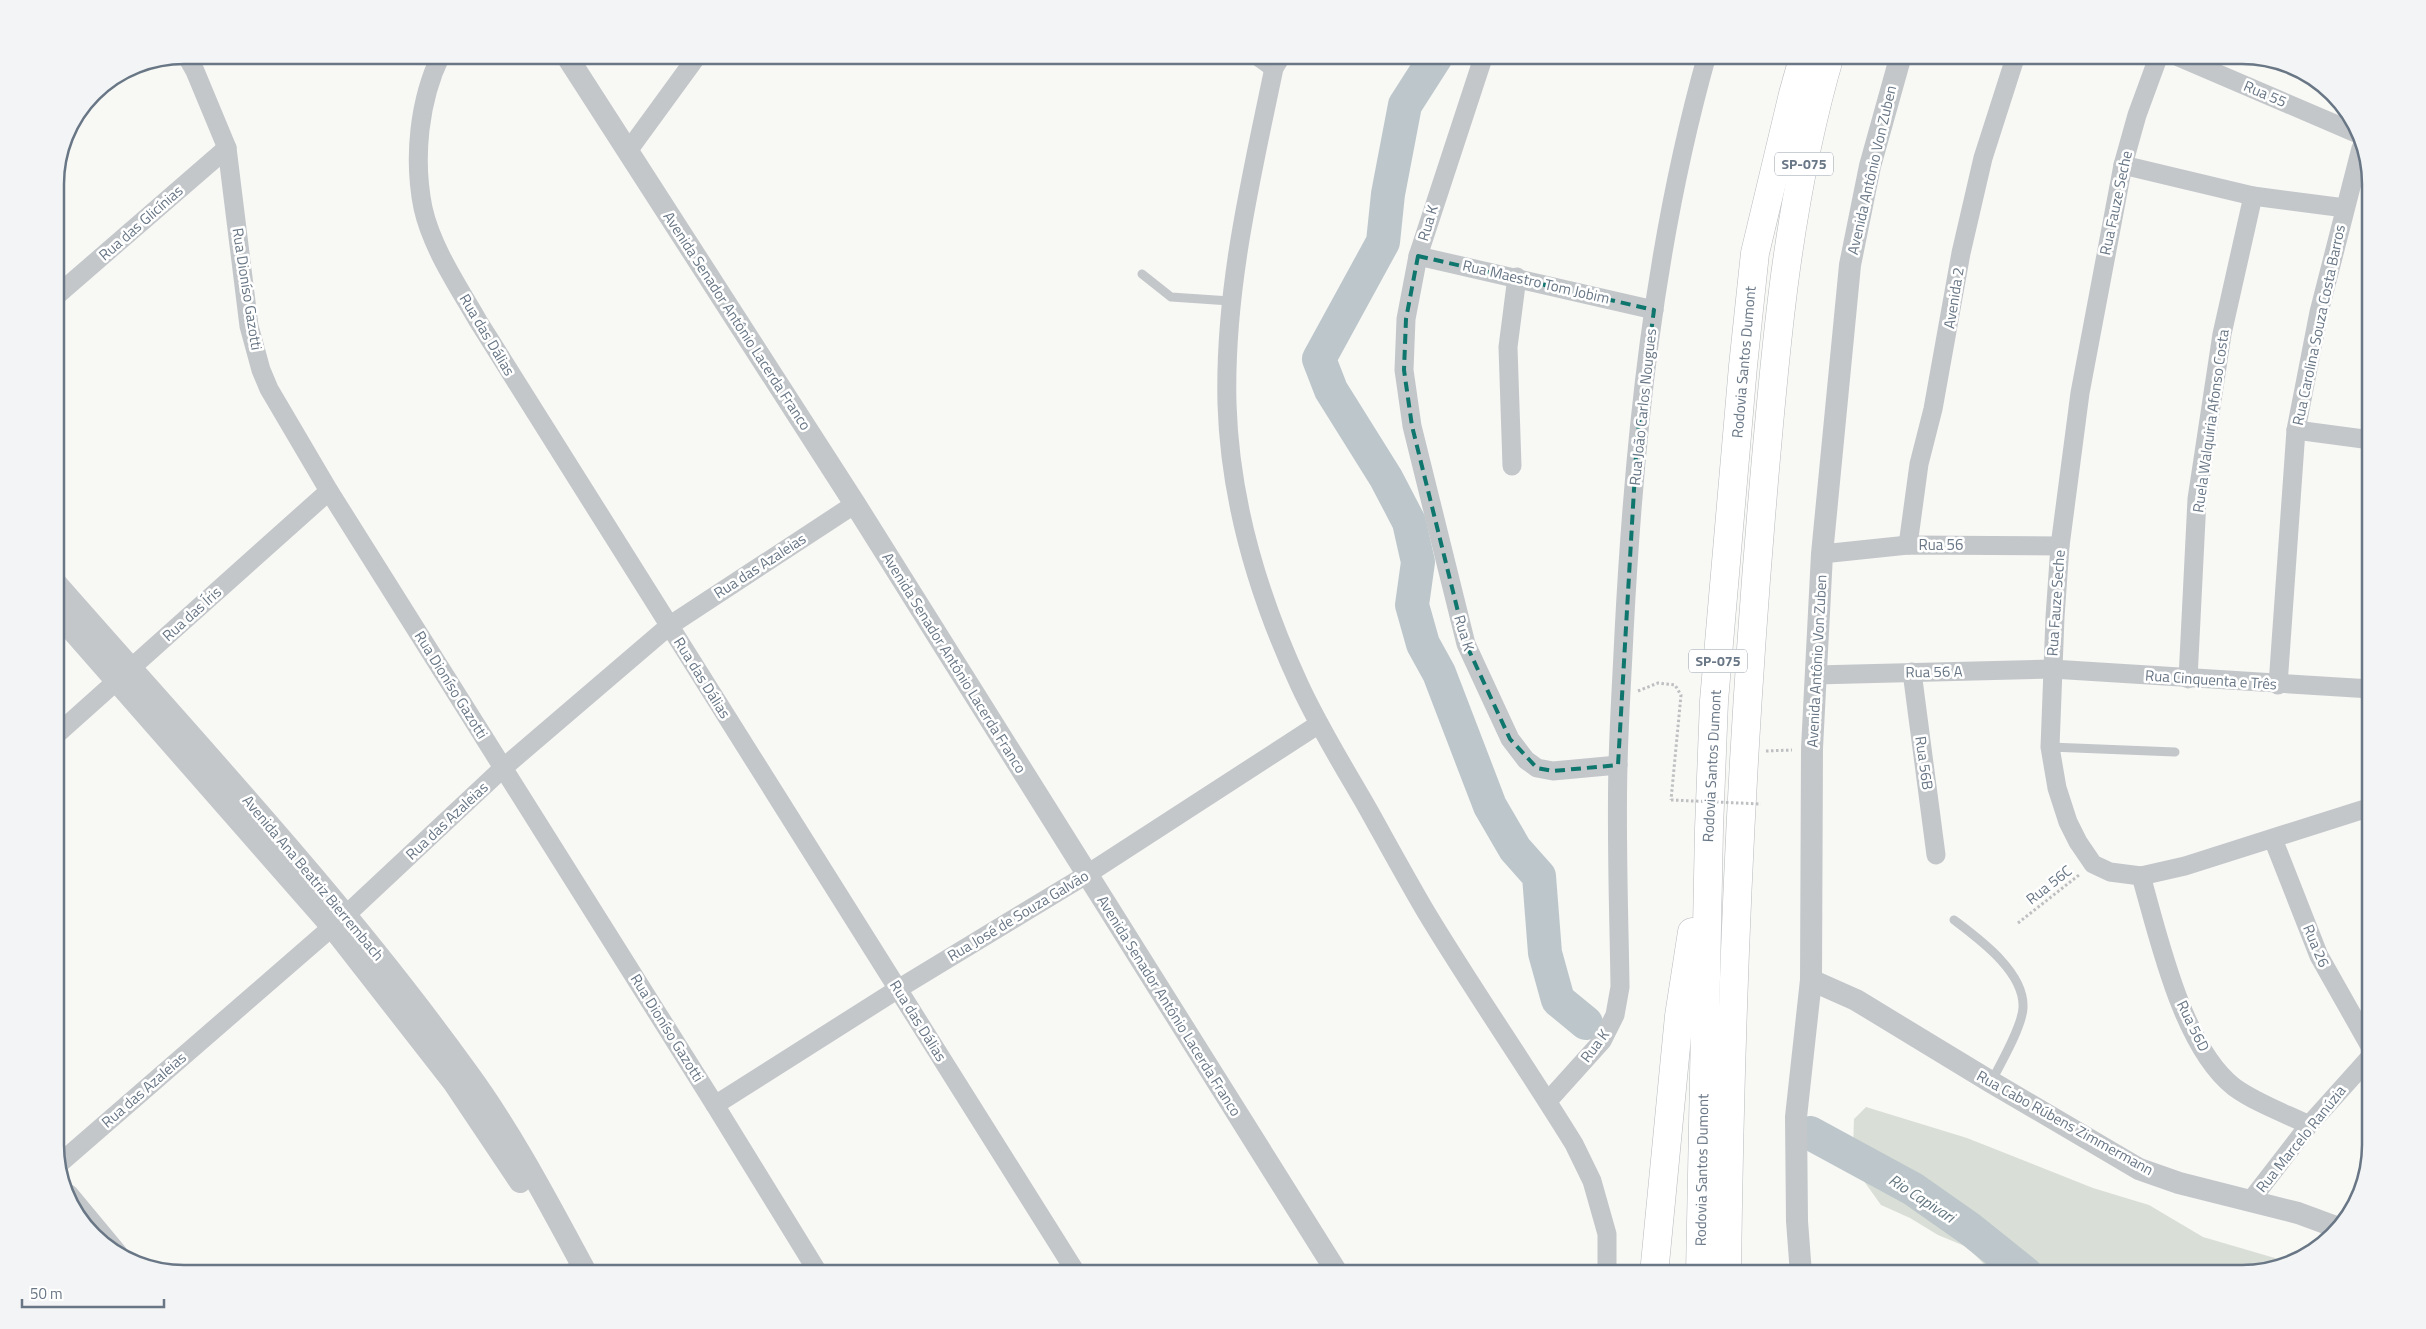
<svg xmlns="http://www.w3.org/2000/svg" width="2426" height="1329" viewBox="0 0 2426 1329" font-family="'Titillium Web',sans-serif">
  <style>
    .green { fill: #d9dfd6 }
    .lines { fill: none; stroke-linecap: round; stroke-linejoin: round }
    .river { stroke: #bdc7cb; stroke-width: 34 }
    .motorway-casing { stroke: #b6b9bc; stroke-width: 29 }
    .path { stroke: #bdbfc1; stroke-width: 3; stroke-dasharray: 2.5 2.5; stroke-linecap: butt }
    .service { stroke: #c3c7ca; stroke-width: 9 }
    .minor { stroke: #c3c7ca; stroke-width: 19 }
    .tertiary { stroke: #c3c7ca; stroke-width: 22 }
    .motorway { stroke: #fff; stroke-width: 28 }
    .path-bridge { stroke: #bdbfc1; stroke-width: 3; stroke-dasharray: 2.5 2.5; stroke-linecap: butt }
    .marked { fill: none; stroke: #0f766e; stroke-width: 4; stroke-dasharray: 10 6; stroke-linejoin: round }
    .labels { text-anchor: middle; stroke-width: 5; stroke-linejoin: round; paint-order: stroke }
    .shield { fill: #fff; stroke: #959faa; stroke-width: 1 }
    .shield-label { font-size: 14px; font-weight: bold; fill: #687685 }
    .street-label { font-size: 15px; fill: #687685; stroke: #fff }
    .water-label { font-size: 16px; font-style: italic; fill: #637781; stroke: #fff }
    .rim { fill: none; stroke: #687685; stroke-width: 2.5 }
  </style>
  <rect width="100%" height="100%" fill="#f8f8f5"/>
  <polygon class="green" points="1866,1107 1967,1138 2093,1188 2149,1205 2203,1237 2285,1261 2242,1274 2003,1274 1988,1268 1967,1247 1938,1235 1910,1218 1881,1205 1861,1177 1853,1148 1854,1119"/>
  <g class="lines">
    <g class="river">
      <polyline points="1437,55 1405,105 1388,194 1383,242 1319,359 1331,390 1386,478 1409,522 1418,562 1412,605 1423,644 1439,673 1490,806 1515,849 1539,876 1545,953 1558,1000 1586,1023"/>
      <polyline points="1810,1133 1913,1189 1970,1229 2026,1274"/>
    </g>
    <g class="motorway-casing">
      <g id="motorway">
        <polyline points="1654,1274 1679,1016 1692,932"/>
        <polyline points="1700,1274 1709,829 1714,701 1743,366 1755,253 1793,94 1804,55"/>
        <path d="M1727 1274C1730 1021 1740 769 1761 517 1774 362 1786 205 1830 55"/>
      </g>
    </g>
    <g class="path">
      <polyline points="1638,691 1658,683 1675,685 1681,695 1671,800"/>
      <polyline points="2368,706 2371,720"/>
      <polyline points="1766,751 1792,750"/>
      <polyline points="2018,923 2079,875"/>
    </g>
    <g class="service">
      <polyline points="1142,274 1171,297 1230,301"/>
      <polyline points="2050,747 2175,752"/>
      <path d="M1954 920C1979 939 2025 972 2023 1008 2022 1027 2000 1065 1991 1082"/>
      <polyline points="564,1274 569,1268"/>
    </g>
    <g class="minor">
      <polyline points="186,55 195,71 227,148 249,326 261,370 269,389 329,491 715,1105 819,1274"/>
      <path d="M441 55C419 100 413 158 423 208 432 248 458 286 478 321L1077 1274"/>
      <polyline points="1256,55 1274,68"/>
      <path d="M1282 55 1274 68C1251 179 1224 290 1227 404 1230 502 1259 598 1300 686 1320 729 1345 769 1368 809 1387 843 1406 878 1426 912 1473 990 1526 1066 1574 1144L1592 1181 1607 1234V1274"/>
      <polyline points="1484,55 1418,256 1406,319 1404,370 1412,426 1466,644 1510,739 1526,760 1537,768 1553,771 1618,765"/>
      <polyline points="2159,55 2137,115 2123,165 2080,393 2060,546 2055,617 2050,747 2057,788 2068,822 2078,842 2093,864 2110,872 2141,876 2185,866 2371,807"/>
      <polyline points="2174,55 2356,133"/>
      <polyline points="628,151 698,55"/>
      <polyline points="2123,165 2253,196 2345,208"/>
      <polyline points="1418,256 1654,310"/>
      <polyline points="55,297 227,148"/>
      <polyline points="2296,430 2371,440"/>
      <polyline points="1512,466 1508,347 1517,277"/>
      <polyline points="1908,545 1919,464 1933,409 1961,253 1983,158 2016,55"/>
      <polyline points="1822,554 1908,545 2060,546"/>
      <polyline points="1912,672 1936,855"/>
      <polyline points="1815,675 2052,669 2371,689"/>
      <polyline points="2188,679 2197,499 2222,334 2253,196"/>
      <polyline points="2278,685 2296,430 2319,312 2361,148"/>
      <polyline points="55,736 329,491"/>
      <polyline points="2273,839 2319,956 2371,1048"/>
      <path d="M2141 876C2159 938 2182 1046 2234 1087 2256 1103 2284 1113 2309 1125"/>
      <path d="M1548 1101 1602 1041 1615 1015 1620 987C1619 913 1616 839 1618 765 1619 721 1622 677 1624 633 1634 439 1654 243 1707 55"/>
      <polyline points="715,1105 898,989 1086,875 1319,724"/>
      <polyline points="59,1164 347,914 503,768 669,626 855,504"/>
      <polyline points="69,1194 118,1253"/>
      <polyline points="2251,1200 2309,1125 2371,1056"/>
    </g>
    <g class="tertiary">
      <polyline points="566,55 855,504 1338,1274"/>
      <path d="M55 582C196 743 343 899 468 1073 514 1136 550 1206 587 1274"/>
      <polyline points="55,611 332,927 453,1082 520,1182"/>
      <polyline points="1811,980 1856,1000 1991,1082 2139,1169 2179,1183 2298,1213 2336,1227"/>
      <polyline points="1801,1274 1797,1221 1796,1117 1811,980 1812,748 1822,554 1850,265 1870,166 1901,55"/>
    </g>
    <use href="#motorway" class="motorway"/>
    <polyline class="path-bridge" points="1671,800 1761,804"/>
  </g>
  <path class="marked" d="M1418 256 1654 310 1637 438 1618 765 1553 771 1537 768 1510 739 1466 644 1412 426 1404 370 1406 319Z"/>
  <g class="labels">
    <g class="shield">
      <rect x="1775" y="152.5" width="58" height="23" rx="4"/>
      <rect x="1689" y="649.5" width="58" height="23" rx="4"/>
    </g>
    <g class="shield-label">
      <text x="1804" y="169">SP-075</text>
      <text x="1718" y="666">SP-075</text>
    </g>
    <g class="street-label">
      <text transform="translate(2265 94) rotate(23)" y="5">Rua 55</text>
      <text transform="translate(1872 170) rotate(-77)" y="5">Avenida Antônio Von Zuben</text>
      <text transform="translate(2116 203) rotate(-78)" y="5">Rua Fauze Seche</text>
      <text transform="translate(141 223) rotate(-41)" y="5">Rua das Glicínias</text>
      <text transform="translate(1428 223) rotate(-73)" y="5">Rua K</text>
      <text transform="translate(1536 282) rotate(13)" y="5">Rua Maestro Tom Jobim</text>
      <text transform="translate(247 289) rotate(81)" y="5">Rua Dioníso Gazotti</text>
      <text transform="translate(1954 298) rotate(-81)" y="5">Avenida 2</text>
      <text transform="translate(737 321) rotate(57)" y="5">Avenida Senador Antônio Lacerda Franco</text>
      <text transform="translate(2319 325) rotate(-78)" y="5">Rua Carolina Souza Costa Barros</text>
      <text transform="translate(487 335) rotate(59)" y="5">Rua das Dálias</text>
      <text transform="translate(1744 362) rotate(-85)" y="5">Rodovia Santos Dumont</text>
      <text transform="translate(1643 407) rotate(-84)" y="5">Rua João Carlos Nougues</text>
      <text transform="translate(2211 421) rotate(-82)" y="5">Ruela Walquiria Afonso Costa</text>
      <text x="1941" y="550">Rua 56</text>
      <text transform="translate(760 566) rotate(-33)" y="5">Rua das Azaleias</text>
      <text transform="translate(2056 603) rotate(-86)" y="5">Rua Fauze Seche</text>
      <text transform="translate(192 614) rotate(-42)" y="5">Rua das Íris</text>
      <text transform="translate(1464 633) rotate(73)" y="5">Rua K</text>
      <text transform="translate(1817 661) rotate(-87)" y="5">Avenida Antônio Von Zuben</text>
      <text transform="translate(954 663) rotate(58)" y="5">Avenida Senador Antônio Lacerda Franco</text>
      <text transform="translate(1934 672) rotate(-1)" y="5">Rua 56 A</text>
      <text transform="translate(702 678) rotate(58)" y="5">Rua das Dálias</text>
      <text transform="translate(2211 680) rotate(4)" y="5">Rua Cinquenta e Três</text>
      <text transform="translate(451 685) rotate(58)" y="5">Rua Dioníso Gazotti</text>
      <text transform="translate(1924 763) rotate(82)" y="5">Rua 56B</text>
      <text transform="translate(1712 766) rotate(-87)" y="5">Rodovia Santos Dumont</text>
      <text transform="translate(447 821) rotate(-43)" y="5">Rua das Azaleias</text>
      <text transform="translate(313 878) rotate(50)" y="5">Avenida Ana Beatriz Bierrembach</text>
      <text transform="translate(2049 885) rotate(-38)" y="5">Rua 56C</text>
      <text transform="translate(1018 916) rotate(-31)" y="5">Rua José de Souza Galvão</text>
      <text transform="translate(2316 946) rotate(67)" y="5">Rua 26</text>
      <text transform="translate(1169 1006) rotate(58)" y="5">Avenida Senador Antônio Lacerda Franco</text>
      <text transform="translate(918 1021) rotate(58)" y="5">Rua das Dálias</text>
      <text transform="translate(2193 1026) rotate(64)" y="5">Rua 56D</text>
      <text transform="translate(667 1028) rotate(58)" y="5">Rua Dioníso Gazotti</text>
      <text transform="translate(1595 1046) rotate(-53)" y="5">Rua K</text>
      <text transform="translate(144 1090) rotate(-41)" y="5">Rua das Azaleias</text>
      <text transform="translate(2065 1123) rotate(29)" y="5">Rua Cabo Rúbens Zimmermann</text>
      <text transform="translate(2301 1139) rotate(-51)" y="5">Rua Marcelo Ranúzia</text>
      <text transform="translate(1702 1170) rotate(-89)" y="5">Rodovia Santos Dumont</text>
    </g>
    <g class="water-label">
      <text transform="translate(1922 1198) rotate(33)" y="6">Rio Capivari</text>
    </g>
  </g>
  <path d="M0 0H2426V1329H0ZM184 64H2242A120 120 0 0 1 2362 184V1145A120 120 0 0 1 2242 1265H184A120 120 0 0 1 64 1145V184A120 120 0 0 1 184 64Z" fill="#f3f4f5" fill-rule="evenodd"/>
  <path class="rim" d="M184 64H2242A120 120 0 0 1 2362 184V1145A120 120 0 0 1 2242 1265H184A120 120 0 0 1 64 1145V184A120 120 0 0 1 184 64Z"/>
  <path d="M22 1299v8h142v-8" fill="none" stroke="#687685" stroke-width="2.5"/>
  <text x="30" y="1299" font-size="15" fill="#687685" stroke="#ffffff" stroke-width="4" paint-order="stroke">50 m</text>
</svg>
